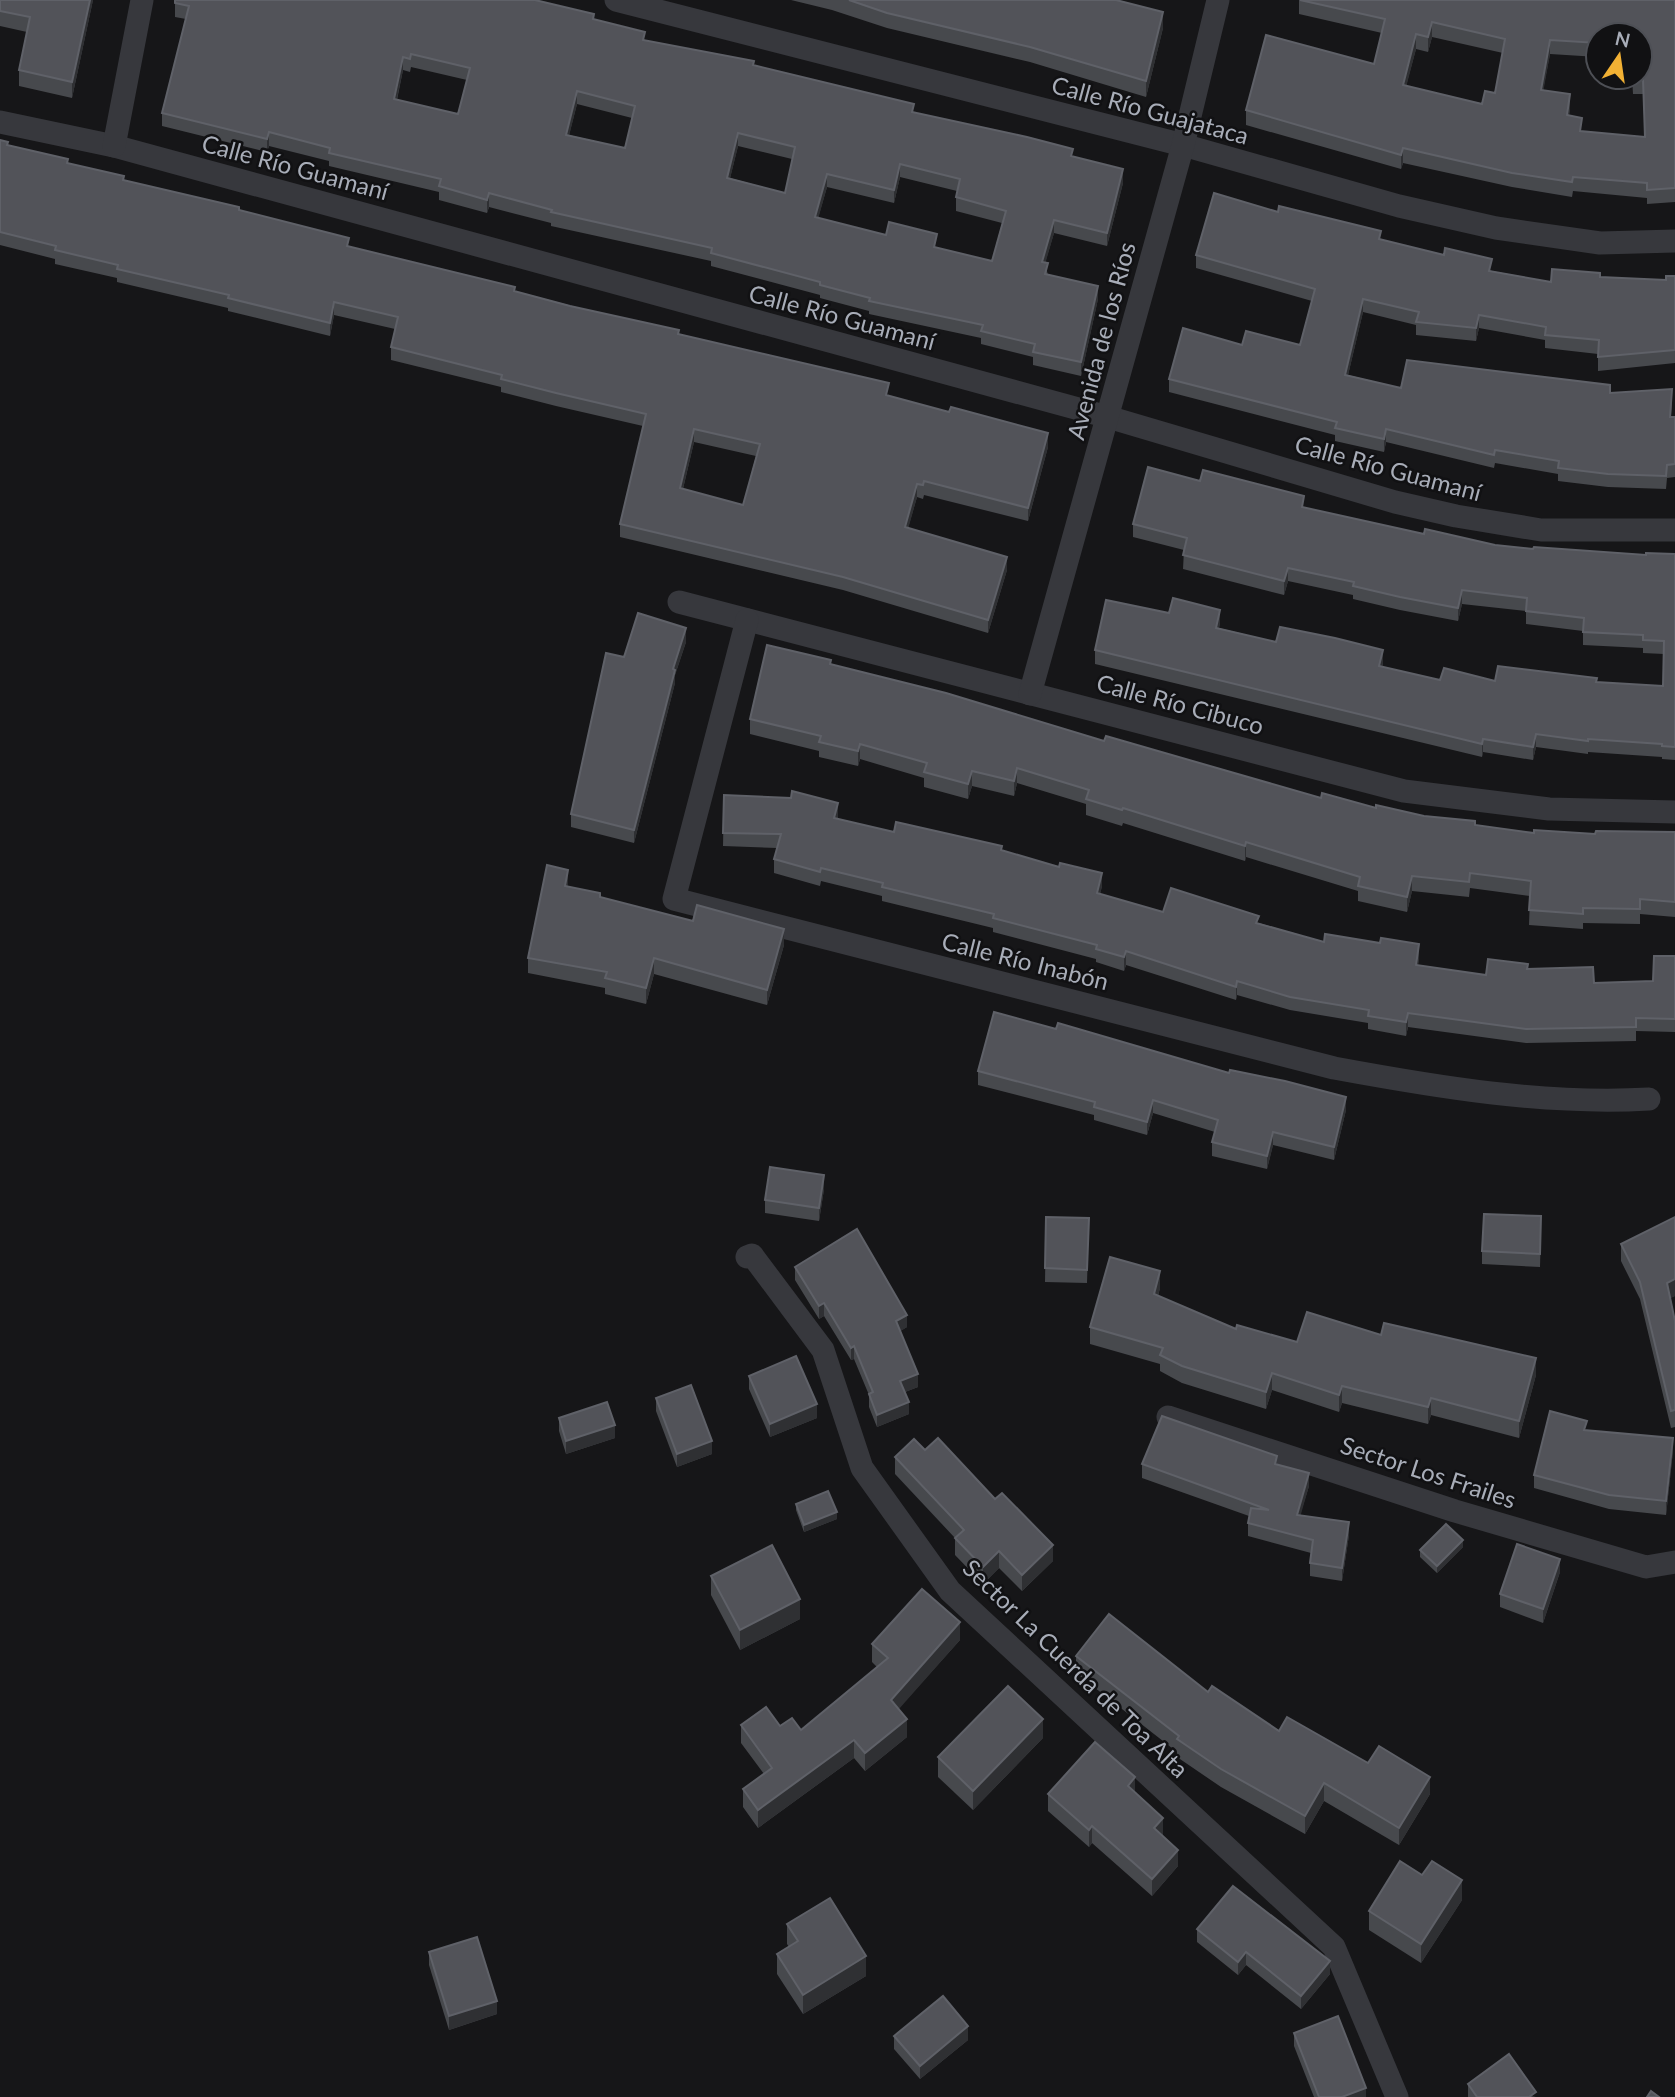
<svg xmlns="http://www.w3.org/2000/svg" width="1675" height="2097" viewBox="0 0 1675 2097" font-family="Lato,sans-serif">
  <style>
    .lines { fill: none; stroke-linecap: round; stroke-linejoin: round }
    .minor { stroke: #37383d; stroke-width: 23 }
    .wall { fill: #47494d; fill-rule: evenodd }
    .shaded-wall { fill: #2f3033 }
    .building { fill: #525359; stroke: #5f6168; stroke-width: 2; fill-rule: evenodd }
    .labels { text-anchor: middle; stroke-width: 5; stroke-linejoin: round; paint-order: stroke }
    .street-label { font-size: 24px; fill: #a8adb8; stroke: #111113 }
  </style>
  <rect width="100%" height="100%" fill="#161618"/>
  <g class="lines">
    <g class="minor">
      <polyline points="616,0 1183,145 1399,206 1496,228 1600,243 1675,241"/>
      <polyline points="0,122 114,146 1108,417 1395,502 1456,516 1541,530 1675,530"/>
      <polyline points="114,146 142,0"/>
      <polyline points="679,602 1404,791 1549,809 1675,812"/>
      <path d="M747 620 674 899 1334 1068C1437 1087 1544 1105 1649 1099"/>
      <polyline points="1030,694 1183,145 1218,0"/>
      <polyline points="747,1257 752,1255 823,1350 862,1468 950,1591 1334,1947 1397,2097"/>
      <polyline points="1168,1417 1455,1511 1646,1567 1675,1562"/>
    </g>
  </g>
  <g class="wall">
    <polygon points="0,0 93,0 72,98 19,86 19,70 27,32 0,26"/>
    <polygon points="791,0 1116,0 1163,28 1146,97 1030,62 887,28 832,10"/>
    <path d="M1299 0H1675V202L1647 204V198L1573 191 1572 197 1512 187 1403 163 1401 169 1246 125V110L1374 64 1382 33 1299 14ZM1598 35H1640V77H1632L1633 94H1643L1645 137 1582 132 1569 115 1570 109 1543 90 1550 54 1598 57ZM1432 37 1503 53 1495 93 1482 104 1406 86 1416 49 1428 52Z"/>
    <path d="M175 3 594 20 645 40 754 65 914 113 1073 157 1123 183 1107 246 1054 233 1045 263 1048 275 1098 299 1081 376 1033 365V357L981 344V338L869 314V311L820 298V295L711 266V261L551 226V223L489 207 487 213 439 200V192L329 166V161L269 146 267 152 162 126V113L186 19 175 17ZM411 67 467 80 458 114 397 100 403 70 410 72ZM577 104 632 118 625 148 569 135ZM738 146 792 159 785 193 730 178ZM900 177 957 191 956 197V211L1002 223 992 261 818 218 827 187 894 203Z"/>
    <path d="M0 140 8 145 124 180 239 210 349 247 515 291 679 334 889 396 1048 447 1028 521 924 495 923 499 917 497 908 528 1007 570 988 633 843 590 620 537V524L643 426 556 406 501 392V387L391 360V347L395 329 334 315 330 336 228 311V308L117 282V278L55 264V259L0 245ZM694 442 756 456 743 505 683 489Z"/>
    <polygon points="1381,240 1492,271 1551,282 1600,277 1666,280 1675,276 1675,363 1598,371 1598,354 1545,348 1545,340 1479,328 1476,341 1416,335 1416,325 1363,312 1348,375 1401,388 1610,393 1672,402 1671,417 1675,417 1675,477 1667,478 1666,489 1608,487 1558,481 1558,474 1495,463 1494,468 1386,442 1384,452 1335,441 1335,435 1169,392 1169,379 1242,345 1300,345 1312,301 1196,268 1196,255"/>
    <polygon points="1304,508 1424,534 1495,545 1533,549 1646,555 1675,554 1675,760 1662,759 1662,757 1588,752 1588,754 1536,747 1533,760 1483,752 1482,757 1095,664 1095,650 1169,613 1220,623 1219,628 1276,642 1383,663 1382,667 1440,680 1597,682 1663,686 1664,654 1643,653 1643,648 1583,645 1583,631 1526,624 1526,611 1462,604 1458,621 1400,610 1353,599 1353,595 1288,581 1284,595 1183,569 1184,550 1133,537 1133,524"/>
    <polygon points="686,642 675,675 675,683 634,843 571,827 571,814 624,657"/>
    <polygon points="831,665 1104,741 1321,798 1475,825 1534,833 1595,834 1675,832 1675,917 1640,914 1640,924 1583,923 1583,929 1529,925 1530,896 1470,888 1469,897 1412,891 1407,912 1358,901 1358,891 1246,857 1245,861 1123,823 1122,826 1086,815 1086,804 1017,783 1014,796 972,786 968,799 924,787 924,778 860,759 858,766 819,757 819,751 750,734 750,719"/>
    <polygon points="724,795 838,817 838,819 894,832 1002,850 1102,886 1100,894 1163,912 1259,923 1324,942 1419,958 1418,965 1486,975 1528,969 1594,983 1653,981 1675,956 1675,1032 1636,1031 1636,1041 1526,1043 1408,1027 1406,1036 1368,1029 1368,1023 1290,1010 1237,995 1236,1000 1126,965 1124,971 1096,962 1096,959 993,932 993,928 882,901 882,896 821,881 820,886 774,873 774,859 777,848 723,846"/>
    <polygon points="568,887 600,897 784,945 767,1005 654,974 646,1004 605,994 605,988 528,973 528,958"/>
    <polygon points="978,1071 1346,1110 1334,1160 1273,1145 1267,1169 1212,1156 1212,1142 1215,1132 1153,1113 1147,1135 1094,1120 1094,1115 978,1085"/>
    <polygon points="824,1189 819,1221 765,1213 765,1200"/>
    <polygon points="1046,1217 1089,1218 1087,1283 1045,1282"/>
    <polygon points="1675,1217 1675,1296 1670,1298 1675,1321 1675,1427 1671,1428 1640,1299 1621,1261 1621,1244"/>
    <polygon points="1541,1229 1540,1267 1482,1264 1482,1251"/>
    <polygon points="795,1267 907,1327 900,1331 918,1387 905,1392 909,1414 877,1427 869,1407 869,1395 854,1359 851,1360 824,1316 819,1319 795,1280"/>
    <polygon points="1160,1288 1158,1296 1236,1329 1297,1342 1381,1335 1536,1375 1519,1438 1431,1415 1428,1424 1342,1403 1339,1412 1272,1390 1266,1409 1182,1383 1160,1371 1160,1364 1090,1344 1090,1327"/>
    <polygon points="749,1376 817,1418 770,1437 749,1389"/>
    <polygon points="656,1398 712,1454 677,1467 656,1411"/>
    <polygon points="559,1418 615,1438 566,1454 559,1431"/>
    <polygon points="1587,1430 1673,1451 1666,1515 1609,1509 1534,1488 1534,1475"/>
    <polygon points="895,1457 1053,1561 1022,1591 999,1568 983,1584 955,1555 955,1538 895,1474"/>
    <polygon points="1142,1464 1277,1465 1309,1486 1300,1515 1349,1535 1342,1581 1310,1576 1310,1563 1311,1553 1248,1536 1248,1523 1249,1516 1142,1478"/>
    <polygon points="796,1504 837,1519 804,1532 796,1510"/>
    <polygon points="1463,1547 1437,1573 1420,1557 1420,1550"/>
    <polygon points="1560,1572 1543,1623 1500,1607 1500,1594"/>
    <polygon points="711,1576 800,1619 740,1650 711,1595"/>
    <polygon points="960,1640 898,1709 907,1737 865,1771 854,1758 758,1828 743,1807 743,1789 764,1774 741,1743 741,1725 780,1726 801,1730 877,1667 872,1662 872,1644"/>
    <polygon points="1076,1656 1208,1692 1279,1731 1368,1763 1430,1794 1399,1845 1324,1801 1305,1834 1221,1787 1177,1757 1177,1752 1076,1673"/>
    <polygon points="1043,1738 973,1810 938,1777 938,1757"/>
    <polygon points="1135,1793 1163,1835 1162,1836 1178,1866 1152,1896 1092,1843 1089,1847 1048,1811 1048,1794"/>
    <polygon points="1462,1900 1421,1963 1369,1930 1369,1911"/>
    <polygon points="787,1924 866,1976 803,2014 777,1974 777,1954 789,1947 787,1944"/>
    <polygon points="1197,1929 1330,1974 1301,2009 1246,1965 1238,1975 1197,1942"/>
    <polygon points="429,1952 497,2014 449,2030 429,1965"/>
    <polygon points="1294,2033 1366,2097 1314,2097 1294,2046"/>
    <polygon points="894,2036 968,2040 920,2079 894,2049"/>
    <polygon points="1468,2084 1536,2097 1468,2097"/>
  </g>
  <g class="shaded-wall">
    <polygon points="90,0 93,0 72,98 72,82"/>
    <polygon points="1163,12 1163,28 1146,97 1146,81"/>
    <polygon points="1432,22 1432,37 1428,52 1428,37"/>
    <polygon points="1416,34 1416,49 1403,99 1403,85"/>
    <polygon points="1550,40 1550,54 1541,104 1541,90"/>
    <polygon points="403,57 403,70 394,112 394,99"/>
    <polygon points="577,91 577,104 566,148 566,135"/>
    <polygon points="1570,94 1570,109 1567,130 1567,115"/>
    <polygon points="269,132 269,146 267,152 267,139"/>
    <polygon points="738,133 738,146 727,191 727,178"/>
    <polygon points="1403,148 1403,163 1401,169 1401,155"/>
    <polygon points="900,164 900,177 894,203 894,190"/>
    <polygon points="1123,169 1123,183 1107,246 1107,233"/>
    <polygon points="827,174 827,187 815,230 815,217"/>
    <polygon points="489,193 489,207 487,213 487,200"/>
    <polygon points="1054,220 1054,233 1042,275 1042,262"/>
    <polygon points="1098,286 1098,299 1081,376 1081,362"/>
    <polygon points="1363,299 1363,312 1345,388 1345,375"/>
    <polygon points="334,302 334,315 330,336 330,323"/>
    <polygon points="1479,315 1479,328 1476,341 1476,328"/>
    <polygon points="694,429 694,442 680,501 680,488"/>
    <polygon points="1386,429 1386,442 1384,452 1384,439"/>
    <polygon points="1048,433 1048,447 1028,521 1028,508"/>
    <polygon points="917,484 917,497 905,540 905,527"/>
    <polygon points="1007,557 1007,570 988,633 988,620"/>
    <polygon points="1288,568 1288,581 1284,595 1284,581"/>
    <polygon points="1462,590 1462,604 1458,621 1458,608"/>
    <polygon points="1220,610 1220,623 1216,641 1216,628"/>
    <polygon points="686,628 686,642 675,675 675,683 634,843 634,830 673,669"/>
    <polygon points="1383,650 1383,663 1379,680 1379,666"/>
    <polygon points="1536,734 1536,747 1533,760 1533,747"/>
    <polygon points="1483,739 1483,752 1482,757 1482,744"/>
    <polygon points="860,744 860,759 858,766 858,751"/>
    <polygon points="1017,768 1017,783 1014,796 1014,781"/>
    <polygon points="972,771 972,786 968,799 968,784"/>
    <polygon points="838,803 838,817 834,832 834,818"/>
    <polygon points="1246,842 1246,857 1245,861 1245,846"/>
    <polygon points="568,870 568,885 565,902 565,886"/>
    <polygon points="1102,873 1102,886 1097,907 1097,893"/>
    <polygon points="1412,876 1412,891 1407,912 1407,897"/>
    <polygon points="784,929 784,945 767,1005 767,990"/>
    <polygon points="1419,944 1419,958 1416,979 1416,965"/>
    <polygon points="1126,951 1126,965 1124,971 1124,957"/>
    <polygon points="654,958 654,974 646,1004 646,988"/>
    <polygon points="1237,981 1237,995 1236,1000 1236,987"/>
    <polygon points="1408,1013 1408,1027 1406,1036 1406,1022"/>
    <polygon points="1346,1097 1346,1110 1334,1160 1334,1147"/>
    <polygon points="1153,1100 1153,1113 1147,1135 1147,1122"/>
    <polygon points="1273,1132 1273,1145 1267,1169 1267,1156"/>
    <polygon points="824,1175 824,1189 819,1221 819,1208"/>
    <polygon points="1160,1271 1160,1288 1154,1311 1154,1294"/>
    <polygon points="1675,1279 1675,1296 1667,1300 1667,1283"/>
    <polygon points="824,1303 824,1316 819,1319 819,1306"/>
    <polygon points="907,1315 907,1327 896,1334 896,1321"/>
    <polygon points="854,1346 854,1359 851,1360 851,1348"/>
    <polygon points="1536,1358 1536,1375 1519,1438 1519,1421"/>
    <polygon points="1272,1373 1272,1390 1266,1409 1266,1392"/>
    <polygon points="918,1374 918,1387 900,1394 900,1381"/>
    <polygon points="1342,1386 1342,1403 1339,1412 1339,1395"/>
    <polygon points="1431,1398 1431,1415 1428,1424 1428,1407"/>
    <polygon points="909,1402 909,1414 877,1427 877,1415"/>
    <polygon points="817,1404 817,1418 770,1437 770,1424"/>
    <polygon points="615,1425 615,1438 566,1454 566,1441"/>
    <polygon points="1673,1438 1673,1451 1666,1515 1666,1501"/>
    <polygon points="712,1441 712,1454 677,1467 677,1454"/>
    <polygon points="1309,1473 1309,1486 1297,1528 1297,1515"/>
    <polygon points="837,1512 837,1519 804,1532 804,1525"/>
    <polygon points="1349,1522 1349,1535 1342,1581 1342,1568"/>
    <polygon points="1463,1540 1463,1547 1437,1573 1437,1566"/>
    <polygon points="1053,1545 1053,1561 1022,1591 1022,1575"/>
    <polygon points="999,1551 999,1568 983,1584 983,1567"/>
    <polygon points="1560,1559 1560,1572 1543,1623 1543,1609"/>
    <polygon points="800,1599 800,1619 740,1650 740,1630"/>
    <polygon points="960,1622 960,1640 891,1718 891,1700"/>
    <polygon points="907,1719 907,1737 865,1771 865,1753"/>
    <polygon points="1043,1719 1043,1738 973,1810 973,1791"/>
    <polygon points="854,1740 854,1758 758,1828 758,1810"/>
    <polygon points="1135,1777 1135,1794 1128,1786"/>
    <polygon points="1430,1777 1430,1794 1399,1845 1399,1828"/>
    <polygon points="1324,1783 1324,1801 1305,1834 1305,1816"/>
    <polygon points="1163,1818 1163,1835 1154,1845 1154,1828"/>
    <polygon points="1092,1826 1092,1843 1089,1847 1089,1830"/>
    <polygon points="1178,1850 1178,1866 1152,1896 1152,1879"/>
    <polygon points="1462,1880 1462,1900 1421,1963 1421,1944"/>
    <polygon points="1246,1952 1246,1965 1238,1975 1238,1962"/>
    <polygon points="866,1956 866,1976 803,2014 803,1995"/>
    <polygon points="1330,1961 1330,1974 1301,2009 1301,1996"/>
    <polygon points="497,2001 497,2014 449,2030 449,2016"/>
    <polygon points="968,2026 968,2040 920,2079 920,2066"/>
    <polygon points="1366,2088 1366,2097 1342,2097"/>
  </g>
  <g class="building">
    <polygon points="0,0 90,0 72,82 19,70 30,17 0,11"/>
    <path d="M175 0H535L594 14 593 19 645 32 643 40 754 61 753 65 914 104 912 112 1027 137 1073 149 1071 156 1123 169 1107 233 1054 220 1042 262 1048 263 1045 274 1098 286 1081 362 1033 352 1035 344 981 331 983 325 869 301 870 298 820 285V282L711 253 712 248 551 212 552 210 489 193 487 200 439 186 441 179 329 153 330 148 269 132 267 139 162 113 189 6 175 3ZM411 54 470 68 458 114 394 99 403 57 410 59ZM577 91 635 106 625 148 566 135ZM738 133 795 147 785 193 727 178ZM900 164 960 179 956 197 1006 211 992 261 934 247 937 234 889 222 886 235 815 217 827 174 894 190Z"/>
    <polygon points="849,0 1116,0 1163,12 1146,81 1030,47 887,13"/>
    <path d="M1300 0H1675V188L1647 190V183L1573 177 1572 182 1512 173 1403 148 1401 155 1246 110 1266 35 1374 64 1385 19ZM1432 22 1505 39 1495 93 1485 91 1482 104 1403 85 1416 34 1428 37ZM1598 35H1640V77H1633V80L1643 79 1645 137 1580 131 1582 118 1567 115 1570 94 1541 90 1550 40 1598 43Z"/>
    <path d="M0 140 8 142 7 145 68 159 67 163 124 176 123 180 239 207V210L349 238 347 246 515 287 514 291 570 306 679 330 678 334 889 383 886 395 949 412 951 407 1048 433 1028 508 924 481 923 485 917 484 905 527 1007 557 988 620 843 577 620 524 646 414 556 393 501 379 502 375 391 347 398 317 334 302 330 323 228 298 229 295 117 269 118 265 55 250 56 246 0 232ZM694 429 760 444 743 505 680 488Z"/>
    <polygon points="1214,193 1278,212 1279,206 1381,231 1379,239 1444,255 1445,248 1492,259 1489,271 1551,282 1552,269 1600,273 1600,277 1666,280 1666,276 1675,276 1675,350 1598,357 1599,340 1545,335 1546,327 1479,315 1476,328 1416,322 1419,312 1363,299 1345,375 1401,388 1407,360 1610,385 1610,393 1672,389 1670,417 1675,417 1675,464 1667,465 1666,476 1608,474 1558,468 1559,461 1495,450 1494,455 1386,429 1384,439 1335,428 1337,422 1169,379 1183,328 1242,345 1246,331 1300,345 1315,289 1196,255"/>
    <polygon points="1148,467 1200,481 1203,470 1304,496 1302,507 1424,534 1425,529 1495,545 1533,549 1534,547 1646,555 1646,553 1675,554 1675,747 1662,746 1662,744 1588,739 1588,741 1536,734 1533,747 1483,739 1482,744 1095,650 1106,600 1169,613 1173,598 1220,610 1216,628 1276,642 1280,627 1335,638 1383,650 1379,666 1440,680 1444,668 1495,681 1498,666 1597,678 1596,682 1663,686 1664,641 1643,640 1643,635 1583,632 1584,618 1526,611 1527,598 1462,590 1458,608 1400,597 1353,586 1354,582 1288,568 1284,581 1183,555 1187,538 1133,524"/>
    <polygon points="638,613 686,628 673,669 675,670 634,830 571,814 606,653 624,657"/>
    <polygon points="767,645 831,660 830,664 946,693 1104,741 1106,736 1321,798 1322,793 1376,808 1376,805 1424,816 1475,821 1475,825 1534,833 1534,830 1595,834 1596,831 1675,832 1675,902 1640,899 1640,909 1583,908 1583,914 1529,910 1531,881 1470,873 1469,882 1412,876 1407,897 1358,886 1360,877 1246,842 1245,846 1123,808 1122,810 1086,799 1089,790 1017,768 1014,781 972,771 968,784 924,772 927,763 860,744 858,751 819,742 821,736 750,719"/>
    <polygon points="792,791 838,803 834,818 894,832 896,822 1002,846 1001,850 1059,867 1060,863 1102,873 1097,893 1163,912 1171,888 1259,916 1256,923 1324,942 1325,934 1380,943 1381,938 1419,944 1416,965 1486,975 1488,959 1528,964 1527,969 1593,967 1594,983 1653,981 1654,956 1675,956 1675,1019 1636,1018 1636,1027 1526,1029 1408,1013 1406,1022 1368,1016 1369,1010 1290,997 1237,981 1236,987 1126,951 1124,957 1096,949 1097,945 993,918 994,914 882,887 883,883 821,868 820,872 774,859 781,834 723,833 724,795 791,798"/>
    <polygon points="547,865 568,870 565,886 600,893 600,897 693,921 697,905 784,929 767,990 654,958 646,988 605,978 607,972 528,958"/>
    <polygon points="994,1012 1056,1029 1058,1023 1229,1073 1230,1070 1285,1081 1346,1097 1334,1147 1273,1132 1267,1156 1212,1142 1218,1120 1153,1100 1147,1122 1094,1107 1095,1102 978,1071"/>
    <polygon points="770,1167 824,1175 819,1208 765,1200"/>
    <polygon points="1484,1214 1541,1216 1540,1254 1482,1251"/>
    <polygon points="1046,1217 1089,1218 1087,1270 1045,1268"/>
    <polygon points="1675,1217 1675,1279 1667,1283 1675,1321 1675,1410 1671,1411 1640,1282 1621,1244"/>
    <polygon points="857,1229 907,1315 896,1321 918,1374 900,1381 909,1402 877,1415 869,1394 873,1392 854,1346 851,1348 824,1303 819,1306 795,1267"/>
    <polygon points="1110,1257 1160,1271 1154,1294 1236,1329 1237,1325 1297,1342 1307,1312 1381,1335 1384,1323 1536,1358 1519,1421 1431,1398 1428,1407 1342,1386 1339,1395 1272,1373 1266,1392 1182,1366 1160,1355 1163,1348 1090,1327"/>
    <polygon points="796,1356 817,1404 770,1424 749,1376"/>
    <polygon points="691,1385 712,1441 677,1454 656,1398"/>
    <polygon points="607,1402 615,1425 566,1441 559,1418"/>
    <polygon points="1550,1411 1587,1421 1584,1430 1673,1438 1666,1501 1609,1495 1534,1475"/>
    <polygon points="1162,1416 1277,1456 1275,1464 1309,1473 1297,1515 1349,1522 1342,1568 1310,1563 1313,1540 1248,1523 1251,1508 1269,1510 1142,1464"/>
    <polygon points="938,1438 995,1499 1002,1493 1053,1545 1022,1575 999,1551 983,1567 955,1538 964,1530 895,1457 914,1439 925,1450"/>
    <polygon points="828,1491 837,1512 804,1525 796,1504"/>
    <polygon points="1446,1524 1463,1540 1437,1566 1420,1550"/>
    <polygon points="1517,1544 1560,1559 1543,1609 1500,1594"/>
    <polygon points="772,1545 800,1599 740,1630 711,1576"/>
    <polygon points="922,1589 960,1622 891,1700 907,1719 865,1753 854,1740 758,1810 743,1789 772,1768 741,1725 766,1707 780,1726 792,1718 801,1730 888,1658 872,1644"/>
    <polygon points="1109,1614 1208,1692 1212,1686 1279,1731 1287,1717 1368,1763 1379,1746 1430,1777 1399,1828 1324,1783 1305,1816 1221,1769 1177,1739 1179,1736 1076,1656"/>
    <polygon points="1008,1686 1043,1719 973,1791 938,1757"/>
    <polygon points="1095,1742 1135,1777 1128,1786 1163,1818 1154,1828 1178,1850 1152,1879 1092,1826 1089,1830 1048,1794"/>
    <polygon points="1400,1861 1422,1875 1432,1861 1462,1880 1421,1944 1369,1911"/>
    <polygon points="1233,1886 1330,1961 1301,1996 1246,1952 1238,1962 1197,1929"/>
    <polygon points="830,1898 866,1956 803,1995 777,1954 798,1941 787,1924"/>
    <polygon points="477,1937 497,2001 449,2016 429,1952"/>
    <polygon points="943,1996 968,2026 920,2066 894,2036"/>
    <polygon points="1338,2016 1366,2088 1342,2097 1319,2097 1294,2033"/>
    <polygon points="1509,2054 1536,2092 1529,2097 1477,2097 1468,2084"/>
    <polygon points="1651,2091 1659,2097 1647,2097"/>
  </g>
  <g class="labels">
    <g class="street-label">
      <text transform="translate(1150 111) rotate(15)" y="8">Calle Río Guajataca</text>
      <text transform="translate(295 168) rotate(15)" y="8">Calle Río Guamaní</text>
      <text transform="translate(842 318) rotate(15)" y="8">Calle Río Guamaní</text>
      <text transform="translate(1102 341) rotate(-75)" y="8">Avenida de los Ríos</text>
      <text transform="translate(1388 469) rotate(15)" y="8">Calle Río Guamaní</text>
      <text transform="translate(1180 705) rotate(15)" y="8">Calle Río Cibuco</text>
      <text transform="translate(1025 962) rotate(14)" y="8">Calle Río Inabón</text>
      <text transform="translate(1428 1473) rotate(18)" y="8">Sector Los Frailes</text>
      <text transform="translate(1075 1669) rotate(44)" y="8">Sector La Cuerda de Toa Alta</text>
    </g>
  </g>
  <g transform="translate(1619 56) rotate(13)"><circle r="33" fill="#111113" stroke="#4d4f55" stroke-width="2"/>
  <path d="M0-5L12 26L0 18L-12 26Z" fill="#f2b134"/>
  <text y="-10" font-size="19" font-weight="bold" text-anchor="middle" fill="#a8adb8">N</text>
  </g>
</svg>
